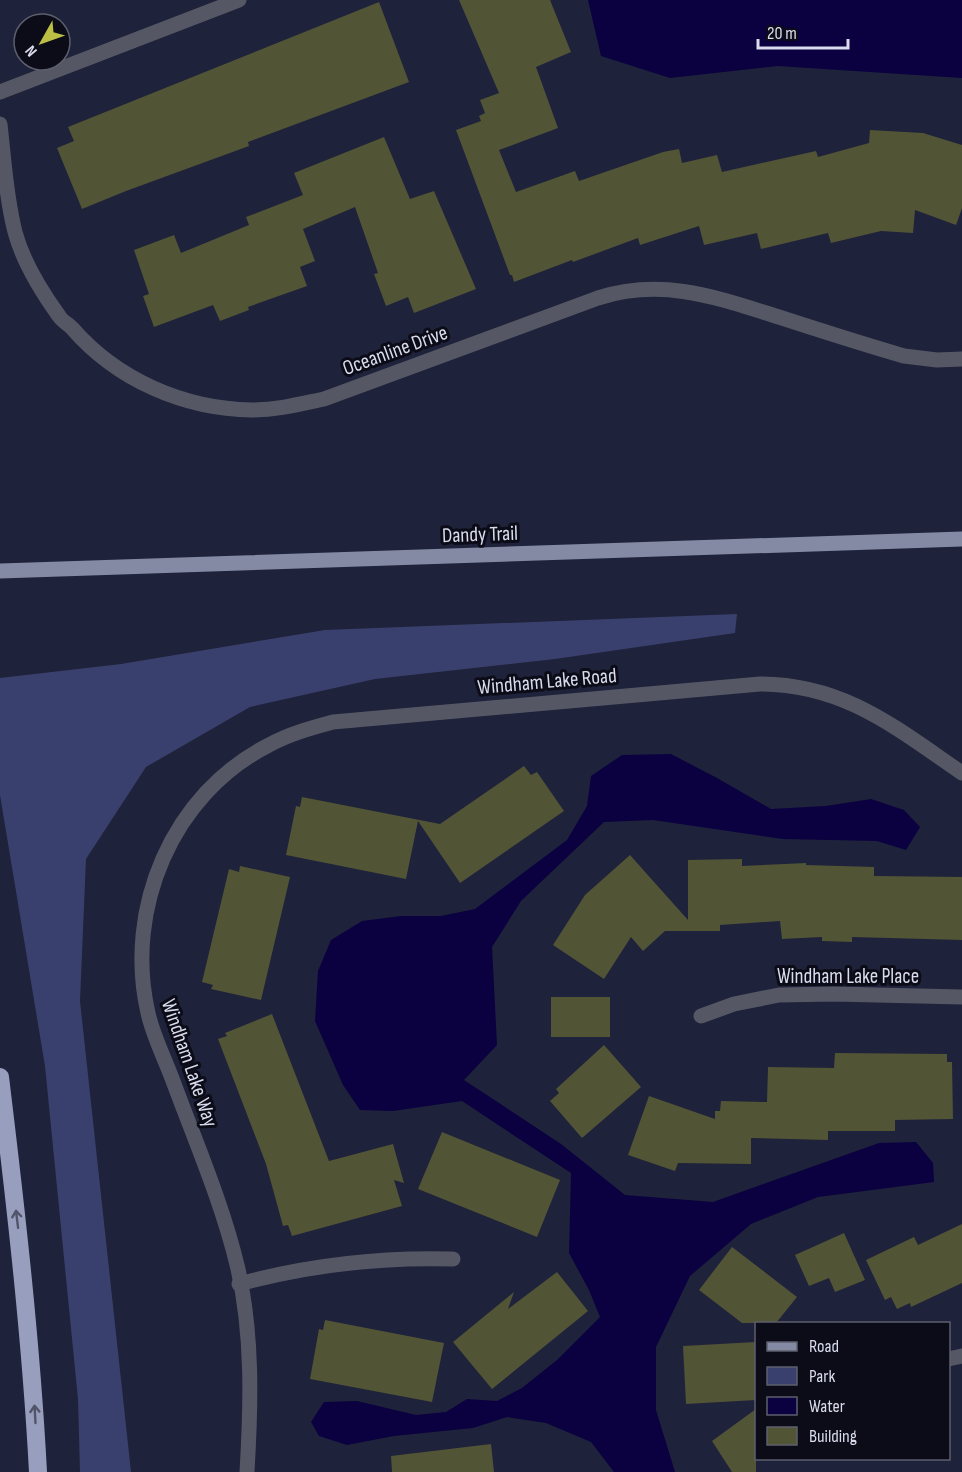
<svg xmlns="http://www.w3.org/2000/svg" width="962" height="1472" viewBox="0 0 962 1472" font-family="'Sofia Sans Condensed',sans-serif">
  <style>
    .green { fill: #3a406d }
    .water { fill: #0b0040 }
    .building { fill: #525436 }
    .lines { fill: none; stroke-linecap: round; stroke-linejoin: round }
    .minor { stroke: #555764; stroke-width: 15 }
    .major { stroke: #858aa4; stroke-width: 15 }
    .highway { stroke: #989ebd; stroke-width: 18 }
    .oneway { stroke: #52556a }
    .labels { text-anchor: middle; stroke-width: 6; stroke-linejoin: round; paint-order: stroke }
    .street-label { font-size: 21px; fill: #d9dced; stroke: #0b0c17 }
  </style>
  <rect width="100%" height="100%" fill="#1e223a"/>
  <polygon class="green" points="737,614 735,633 555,659 375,679 250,707 146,767 86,859 80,1001 131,1472 80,1472 78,1399 45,1066 0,795 0,678 121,664 325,630"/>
  <g class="water">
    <polygon points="588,0 962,0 962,78 778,66 670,78 601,56"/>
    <polygon points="671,754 717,778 771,809 826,806 871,799 904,810 920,827 906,850 877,841 783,839 653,820 604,822 521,901 492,947 497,1045 464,1080 561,1144 625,1195 713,1202 879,1143 916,1142 933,1163 934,1182 818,1197 751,1224 690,1276 656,1347 656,1410 675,1472 614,1472 591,1442 546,1423 507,1417 473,1428 394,1436 347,1445 319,1436 311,1422 324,1402 357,1401 416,1415 446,1412 467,1399 497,1401 522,1388 557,1360 600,1317 589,1290 569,1253 571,1173 462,1101 393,1111 360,1110 343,1085 315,1021 318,971 331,940 362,921 401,916 441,916 475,909 567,840 587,806 591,776 622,755"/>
  </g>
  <g class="building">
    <polygon points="459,0 550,0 571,52 536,67 558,128 499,150 516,192 575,171 579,181 663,152 679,149 682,163 717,155 722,172 816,151 818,157 869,143 870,130 923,133 962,145 962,208 956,225 915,210 913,233 881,231 831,243 828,233 761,249 757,233 704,245 699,226 640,245 638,238 573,262 572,260 514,282 512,275 510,275 456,130 481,121 479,116 485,113 480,100 499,93"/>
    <polygon points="379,2 409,82 248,142 249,146 126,191 82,209 57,148 74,141 68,127"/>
    <polygon points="384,137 410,199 434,191 476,289 414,313 408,297 386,306 374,274 378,273 355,207 303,229 315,261 300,267 307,286 248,307 249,310 220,321 213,305 154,327 143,296 149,294 134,250 174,235 181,253 249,225 246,217 303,195 294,173"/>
    <polygon points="524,766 531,775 537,772 564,811 460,883 418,821 406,879 286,855 296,806 300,807 302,797 440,824"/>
    <polygon points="630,855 688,920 688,860 742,859 742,866 806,863 806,865 874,867 874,876 962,877 962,940 852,937 852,942 822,941 822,937 782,939 780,921 720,925 720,931 665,931 643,951 631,937 604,979 553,945 585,895"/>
    <polygon points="240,866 290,877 261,1000 211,989 213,985 202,982 229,869 239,872"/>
    <rect x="551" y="997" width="59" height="40"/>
    <polygon points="272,1014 329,1161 393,1144 404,1183 394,1180 402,1206 292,1236 288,1225 283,1226 266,1164 218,1039 227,1036 225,1033"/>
    <polygon points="604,1045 641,1087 582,1138 550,1101 559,1093 556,1089"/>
    <polygon points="835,1053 947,1054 947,1062 952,1062 953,1119 895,1120 895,1131 828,1131 828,1140 751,1138 751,1164 678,1163 675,1171 628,1155 649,1096 715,1119 715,1111 720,1111 721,1101 767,1102 768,1067 834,1068"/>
    <polygon points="442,1132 560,1180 537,1237 418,1189"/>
    <polygon points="962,1224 962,1283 911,1307 910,1303 897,1309 891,1297 885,1300 866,1260 914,1237 918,1245"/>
    <polygon points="844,1233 865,1280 835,1292 829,1278 809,1286 795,1255"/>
    <polygon points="732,1247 797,1297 776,1323 742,1323 699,1290"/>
    <polygon points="557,1272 588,1311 492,1389 453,1342 514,1292 508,1309"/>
    <polygon points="325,1320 444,1343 432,1402 310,1379 319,1329 323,1330"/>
    <polygon points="756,1342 756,1400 686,1404 683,1346"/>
    <polygon points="756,1409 756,1472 732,1472 712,1441"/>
    <polygon points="491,1444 494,1472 392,1472 391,1456"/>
  </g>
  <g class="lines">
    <g class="minor">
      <polyline points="0,92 239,0"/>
      <path d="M0 124C4 159 6 197 15 232 23 262 41 291 59 316 62 321 68 324 72 328 117 380 184 409 252 410 277 410 300 404 324 399L598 298C664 277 718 298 782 318 822 331 863 344 904 356L937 360 962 359"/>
      <polyline points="701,1016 734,1004 779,995 834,994 962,997"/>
      <path d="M239 1284C309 1265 381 1257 453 1259"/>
      <polyline points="948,1359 962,1356"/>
      <path d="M247 1472C251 1404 253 1337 238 1269 223 1205 196 1143 173 1081 165 1059 153 1036 148 1013 124 909 172 794 269 745 289 734 311 728 333 722L760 684C844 684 896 728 962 773"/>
    </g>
    <polyline class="major" points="0,571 962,539"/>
    <path class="highway" d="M0 1077C16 1209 31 1340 38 1472"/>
  </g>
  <defs><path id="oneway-shaft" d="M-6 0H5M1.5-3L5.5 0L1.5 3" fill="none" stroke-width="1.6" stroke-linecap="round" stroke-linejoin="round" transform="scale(1.5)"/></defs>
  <g class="oneway">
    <use href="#oneway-shaft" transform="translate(17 1219) rotate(-97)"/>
    <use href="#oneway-shaft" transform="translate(35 1414) rotate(-93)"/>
  </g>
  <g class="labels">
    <g class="street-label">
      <text transform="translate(395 350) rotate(-20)" y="7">Oceanline Drive</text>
      <text transform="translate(480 534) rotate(-2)" y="7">Dandy Trail</text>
      <text transform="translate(547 681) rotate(-5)" y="7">Windham Lake Road</text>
      <text x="848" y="983">Windham Lake Place</text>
      <text transform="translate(190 1063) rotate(71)" y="7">Windham Lake Way</text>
    </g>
  </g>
  <rect x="755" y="1322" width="195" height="138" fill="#0b0c17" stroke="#5d5f6d" stroke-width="1.5"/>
  <rect x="767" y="1342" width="30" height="9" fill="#858aa4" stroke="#5d5f6d" stroke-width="1.5"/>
  <text x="809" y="1352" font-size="18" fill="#d9dced">Road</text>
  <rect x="767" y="1367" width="30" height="18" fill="#3a406d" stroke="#5d5f6d" stroke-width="1.5"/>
  <text x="809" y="1382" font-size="18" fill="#d9dced">Park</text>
  <rect x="767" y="1397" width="30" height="18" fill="#0b0040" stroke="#5d5f6d" stroke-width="1.5"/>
  <text x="809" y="1412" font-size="18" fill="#d9dced">Water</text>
  <rect x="767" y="1427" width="30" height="18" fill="#525436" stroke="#5d5f6d" stroke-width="1.5"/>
  <text x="809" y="1442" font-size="18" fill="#d9dced">Building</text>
  <g transform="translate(42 42) rotate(230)"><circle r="28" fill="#0b0c17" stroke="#5d5f6d" stroke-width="1.5"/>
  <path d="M0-4.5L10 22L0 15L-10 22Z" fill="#bcbf43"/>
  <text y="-9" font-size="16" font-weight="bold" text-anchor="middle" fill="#d9dced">N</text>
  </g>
  <path d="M758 39v9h90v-9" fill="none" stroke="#d9dced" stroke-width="3"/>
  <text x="767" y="39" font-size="18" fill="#d9dced" stroke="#0b0c17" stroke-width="4.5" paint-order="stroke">20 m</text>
</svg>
